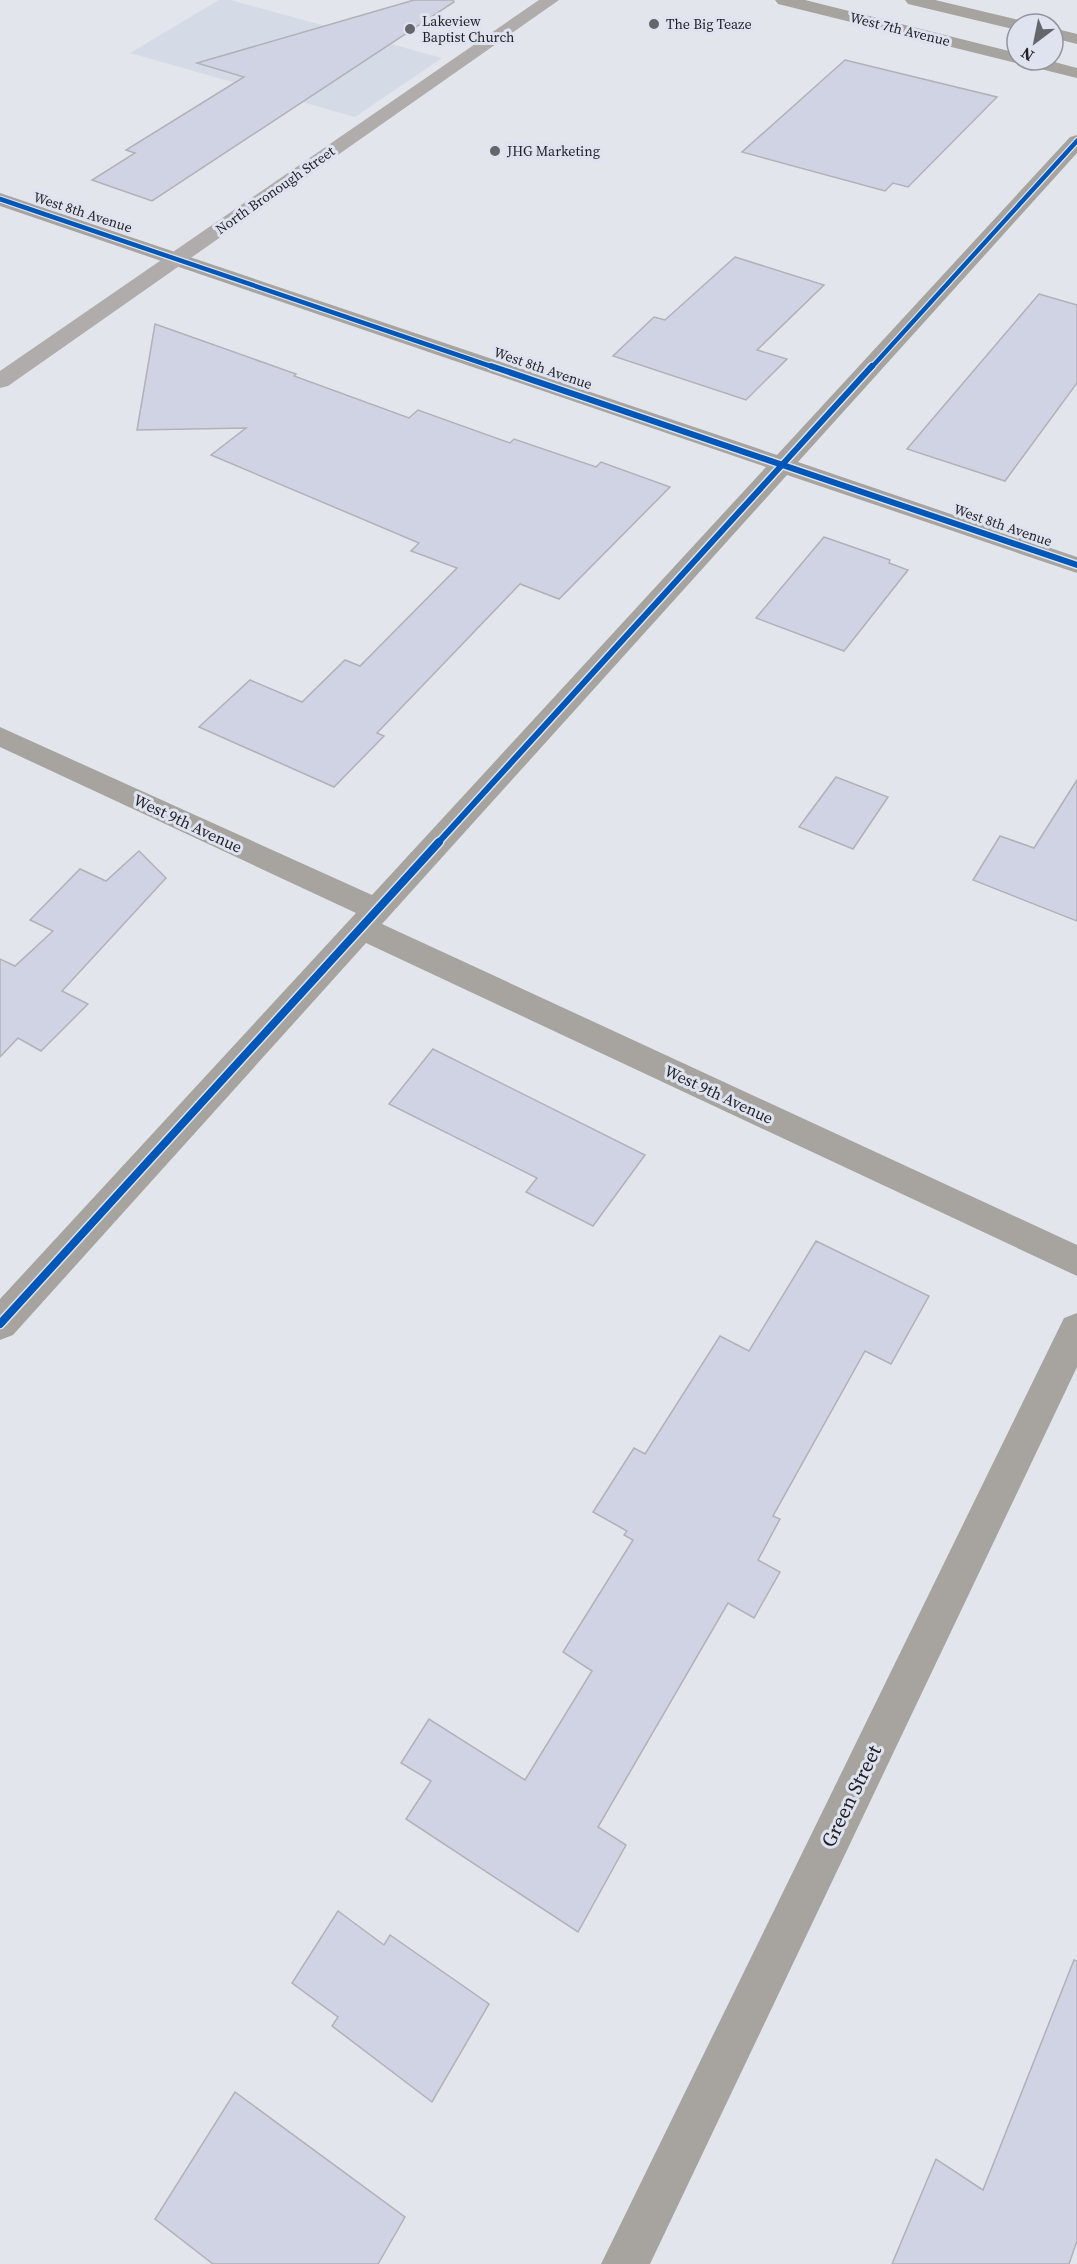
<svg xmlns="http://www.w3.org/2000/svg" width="1077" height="2264" viewBox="0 0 1077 2264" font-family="'Source Serif 4',serif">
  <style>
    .built { fill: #d5dae7 }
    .building { fill: #cfd3e4; stroke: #b0b2b7; stroke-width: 1.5 }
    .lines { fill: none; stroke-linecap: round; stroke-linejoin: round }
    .minor { fill: #a7a49f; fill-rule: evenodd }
    .tertiary { fill: #a7a49f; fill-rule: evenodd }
    .secondary { fill: #afacab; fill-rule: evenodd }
    .cycleway-far2-casing { stroke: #dfe3ef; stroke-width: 7 }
    .cycleway-far1-casing { stroke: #dfe3ef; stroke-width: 9 }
    .cycleway-casing { stroke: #dfe3ef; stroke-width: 11 }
    .cycleway-far2 { stroke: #0057b8; stroke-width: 4.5 }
    .cycleway-far1 { stroke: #0057b8; stroke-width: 6 }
    .cycleway { stroke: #0057b8; stroke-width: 8 }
    .poi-dot { fill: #63666b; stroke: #dfe3ef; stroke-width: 2 }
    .labels { text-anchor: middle; stroke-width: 6; stroke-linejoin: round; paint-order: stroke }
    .far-poi-label { font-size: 14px; fill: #1f2125; stroke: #dfe3ef; text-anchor: start }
    .far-street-label { font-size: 14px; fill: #1f2125; stroke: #dfe3ef }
    .street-label { font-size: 16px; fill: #1f2125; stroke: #dfe3ef }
    .near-street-label { font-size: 20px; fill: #1f2125; stroke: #dfe3ef }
  </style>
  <rect width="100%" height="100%" fill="#e2e5ec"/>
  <polygon class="built" points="219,0 230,0 442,58 355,117 130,53"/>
  <g class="building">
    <polygon points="414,0 453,0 454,2 152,201 92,180 135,153 126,150 244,77 197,63"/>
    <polygon points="845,60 997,97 908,187 893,183 885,191 742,152"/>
    <polygon points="735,257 824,285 757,350 787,359 746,400 613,356 654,317 665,320"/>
    <polygon points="1039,294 1077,305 1077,383 1005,481 907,449"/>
    <polygon points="155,324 296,374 294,376 409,418 418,410 510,443 514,439 596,467 601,462 670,487 559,599 520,584 377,733 384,736 334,787 199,727 250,680 302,702 345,660 360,666 457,568 411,551 419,543 211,455 246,428 137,430"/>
    <polygon points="824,537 890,560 889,563 908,570 844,651 756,618"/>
    <polygon points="836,777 888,797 853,849 799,827"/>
    <polygon points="1077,780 1077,921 973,880 1000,836 1034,848"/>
    <polygon points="139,851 166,878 62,991 88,1004 41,1051 18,1038 0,1057 0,959 15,966 53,931 30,920 80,869 106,881"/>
    <polygon points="433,1049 645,1155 593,1226 526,1192 537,1178 389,1104"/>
    <polygon points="816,1241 929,1296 891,1364 865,1351 773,1516 780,1519 758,1560 780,1572 754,1618 728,1603 598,1827 626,1845 578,1932 406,1819 431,1781 401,1763 429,1719 525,1780 592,1671 563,1652 633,1540 624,1535 627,1531 593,1512 634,1448 645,1454 720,1336 749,1351"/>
    <polygon points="338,1911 384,1945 390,1935 489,2004 432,2102 332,2026 338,2017 292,1983"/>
    <polygon points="1074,1960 1077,1961 1077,2241 1069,2264 892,2264 936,2159 983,2190"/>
    <polygon points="235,2092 405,2217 378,2264 213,2264 155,2219"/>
  </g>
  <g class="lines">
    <g class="minor">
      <polygon points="1077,135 1077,153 798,462 1077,557 1077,573 787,475 382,924 1077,1245 1077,1276 366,943 13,1335 0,1340 0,1299 356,913 0,747 0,727 372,895 766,467 0,206 0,193 777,455 1070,137"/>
      <polygon points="1077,1313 1077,1367 650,2264 601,2264 1064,1318"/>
    </g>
    <g class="tertiary">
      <polygon points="775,0 805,0 1017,53 1017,60 1047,60 1077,68 1077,78 778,4"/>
      <polygon points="905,0 935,0 1023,21 1025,24 1017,24 1017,30 908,4"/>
      <polygon points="1053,28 1077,34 1077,44 1053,38"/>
    </g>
    <polygon class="secondary" points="539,0 559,0 8,386 0,388 0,371"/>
    <g class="cycleway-far2-casing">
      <g id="cycleway-far2">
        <polyline points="0,199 496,368"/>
        <polyline points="871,368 1077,141"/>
      </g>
    </g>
    <g class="cycleway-far1-casing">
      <g id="cycleway-far1">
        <polyline points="491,366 1077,565"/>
        <polyline points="437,844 872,366"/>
      </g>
    </g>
    <g class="cycleway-casing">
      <polyline id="cycleway" points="0,1324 439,842"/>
    </g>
    <use href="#cycleway-far2" class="cycleway-far2"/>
    <use href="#cycleway-far1" class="cycleway-far1"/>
    <use href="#cycleway" class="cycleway"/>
  </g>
  <g class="poi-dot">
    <circle cx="654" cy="24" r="6"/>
    <circle cx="410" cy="29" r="6"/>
    <circle cx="495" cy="151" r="6"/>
  </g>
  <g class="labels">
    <g class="far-poi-label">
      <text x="422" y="26">Lakeview<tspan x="422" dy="16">Baptist Church</tspan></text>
      <text x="666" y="29">The Big Teaze</text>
      <text x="507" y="156">JHG Marketing</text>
    </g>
    <g class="far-street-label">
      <text transform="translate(900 29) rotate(14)" y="5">West 7th Avenue</text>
      <text transform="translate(275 190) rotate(-35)" y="5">North Bronough Street</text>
      <text transform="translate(83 212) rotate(18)" y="5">West 8th Avenue</text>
      <text transform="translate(543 368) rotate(19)" y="5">West 8th Avenue</text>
      <text transform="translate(1003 525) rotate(19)" y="5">West 8th Avenue</text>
    </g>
    <g class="street-label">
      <text transform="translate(188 823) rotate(25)" y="6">West 9th Avenue</text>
      <text transform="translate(719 1094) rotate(25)" y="6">West 9th Avenue</text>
    </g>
    <g class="near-street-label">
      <text transform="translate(851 1796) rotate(-64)" y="7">Green Street</text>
    </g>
  </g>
  <g transform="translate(1035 42) rotate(212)"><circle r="28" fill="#dfe3ef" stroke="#92959e" stroke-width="1.5"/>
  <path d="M0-4.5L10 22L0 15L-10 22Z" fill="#63666b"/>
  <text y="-9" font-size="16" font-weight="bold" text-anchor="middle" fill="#1f2125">N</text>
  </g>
</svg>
